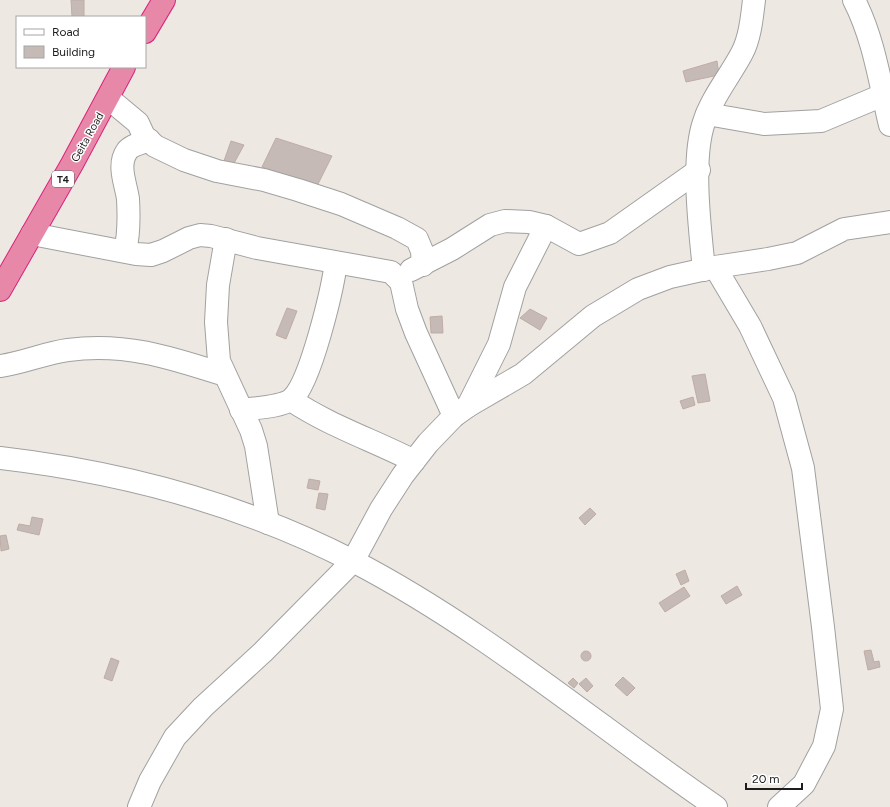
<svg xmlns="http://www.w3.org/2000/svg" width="890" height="807" viewBox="0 0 890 807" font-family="Figtree,sans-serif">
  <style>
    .building { fill: #c6bab6; stroke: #c0aca4 }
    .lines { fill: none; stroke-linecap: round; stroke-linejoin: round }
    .minor-casing { stroke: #a1a1a1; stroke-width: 24 }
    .highway-casing { stroke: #da227d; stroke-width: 24 }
    .minor { stroke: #fff; stroke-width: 22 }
    .highway { stroke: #e788a9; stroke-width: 22 }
    .labels { text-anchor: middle; stroke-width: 3; stroke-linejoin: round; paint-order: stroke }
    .shield { fill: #fff; stroke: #616161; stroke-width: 1 }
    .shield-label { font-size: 10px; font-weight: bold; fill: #1d1d1d }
    .street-label { font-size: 11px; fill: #1d1d1d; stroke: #fff }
  </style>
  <rect width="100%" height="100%" fill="#eee8e2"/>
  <g class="building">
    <polygon points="71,0 84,0 84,17 72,17"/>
    <polygon points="717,61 719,75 686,82 683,71"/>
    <polygon points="276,138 332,156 317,186 262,167"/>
    <polygon points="231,141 244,145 233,165 224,161"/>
    <polygon points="287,308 297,311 286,339 276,335"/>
    <polygon points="530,309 547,318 540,330 520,318"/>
    <polygon points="442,316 443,333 431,333 430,317"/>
    <polygon points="705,374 710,401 698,403 692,376"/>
    <polygon points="693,397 695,405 683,409 680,401"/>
    <polygon points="309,479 320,481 318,490 307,488"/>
    <polygon points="319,493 328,494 325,510 316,508"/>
    <polygon points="590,508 596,514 585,525 579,518"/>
    <polygon points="32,517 43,519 39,535 17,530 19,524 30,526"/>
    <polygon points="6,535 9,549 1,551 0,536"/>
    <polygon points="685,570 689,581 681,585 676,574"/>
    <polygon points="737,586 742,595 726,604 721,596"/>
    <polygon points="684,587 690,596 665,612 659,603"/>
    <polygon points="871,650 874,662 879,661 880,667 868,670 864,651"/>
    <circle cx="586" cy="656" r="5"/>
    <polygon points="111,658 119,661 112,681 104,678"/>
    <polygon points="623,677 635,688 627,696 615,685"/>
    <polygon points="573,678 578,683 574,688 568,683"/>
    <polygon points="586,678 593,686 587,692 579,684"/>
  </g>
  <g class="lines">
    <g class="minor-casing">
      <g id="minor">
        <path d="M854 0C874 39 880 83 890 125"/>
        <polyline points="108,98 138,123 144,136 155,146 184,160 217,171 264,180 298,190 341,204 397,228 417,239 422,251 423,265"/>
        <polyline points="707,114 764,124 821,121 883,95"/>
        <polyline points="32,234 136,254 151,255 163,251 189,238 200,235 211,236 257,248 391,272 401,282 407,309 416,333 454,416"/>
        <polyline points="226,239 218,285 216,322 219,361 251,430 256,446 268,523"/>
        <path d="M125 251C129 235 129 216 128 199 126 184 117 165 127 151 131 145 143 143 149 140"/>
        <polyline points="715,267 750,326 784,398 803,468 823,627 832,709 824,746 804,784 779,807"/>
        <polyline points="411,270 452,249 490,225 505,221 529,222 546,226 579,244 610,233 699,170"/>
        <path d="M704 270C700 229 691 160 704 122 712 97 730 76 742 53 750 38 752 17 754 0"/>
        <path d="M0 366C23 363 45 353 68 350 125 342 172 358 225 375"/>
        <path d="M291 400C330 426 373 440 414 461"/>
        <polyline points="468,406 499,344 515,287 546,226"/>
        <path d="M241 410C254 408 282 407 292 399 311 381 332 291 336 263"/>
        <path d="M0 458C121 472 244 505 353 561 455 614 547 685 640 753 665 771 690 789 716 807"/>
        <polyline points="139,807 150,781 175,737 203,707 263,652 353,561 381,509 403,475 428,443 454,416 468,406 523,374 593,316 638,289 670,277 715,267 768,259 797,253 844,229 890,222"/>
      </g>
    </g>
    <g class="highway-casing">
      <g id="highway">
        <polyline points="145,32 164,0"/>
        <polyline points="0,290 72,164 124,67"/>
      </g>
    </g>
    <use href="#minor" class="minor"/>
    <use href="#highway" class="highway"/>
  </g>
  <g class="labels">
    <rect class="shield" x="52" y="171" width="22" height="16" rx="3"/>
    <g class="shield-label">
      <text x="63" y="183">T4</text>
    </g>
    <g class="street-label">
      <text transform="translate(87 137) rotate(-61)" y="4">Geita Road</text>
    </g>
  </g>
  <rect x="16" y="16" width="130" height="52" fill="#ffffff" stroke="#a5a5a5"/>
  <rect x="24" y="29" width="20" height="6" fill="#ffffff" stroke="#a5a5a5"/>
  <text x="52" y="36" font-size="12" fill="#1d1d1d">Road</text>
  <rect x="24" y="46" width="20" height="12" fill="#c6bab6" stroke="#a5a5a5"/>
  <text x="52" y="56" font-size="12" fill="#1d1d1d">Building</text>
  <path d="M746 783v6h56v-6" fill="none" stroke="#1d1d1d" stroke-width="2"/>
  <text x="752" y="783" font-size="12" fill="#1d1d1d" stroke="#ffffff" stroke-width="3" paint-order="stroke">20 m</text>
</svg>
